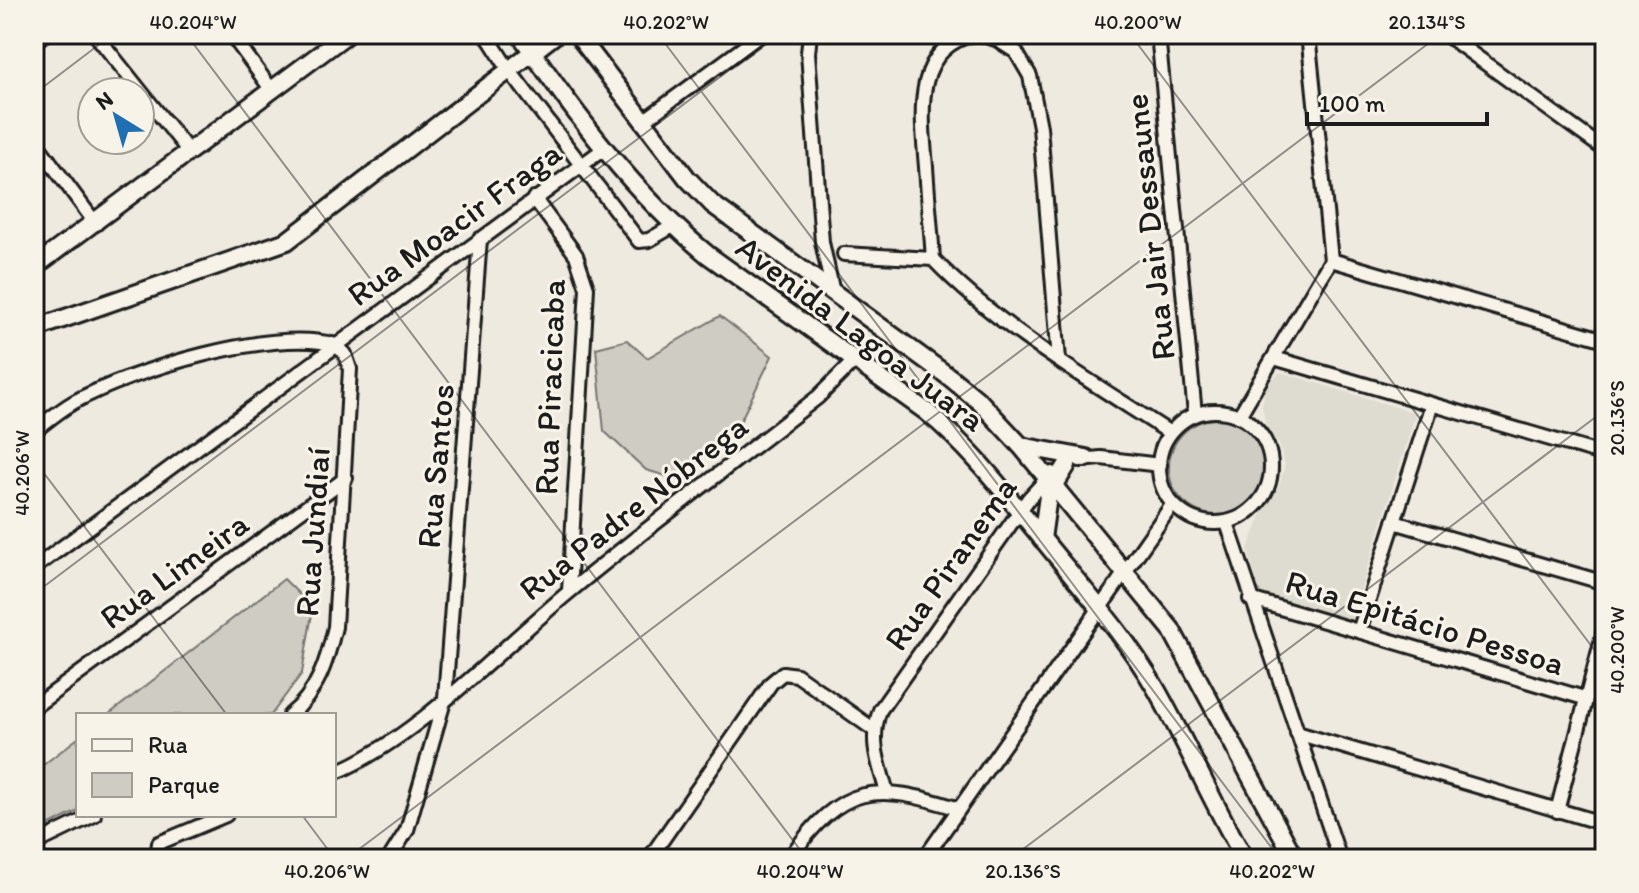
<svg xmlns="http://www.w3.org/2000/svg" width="1639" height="893" viewBox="0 0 1639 893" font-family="Itim,sans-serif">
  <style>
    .built { fill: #dedbd1 }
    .green { fill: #cfccc3; stroke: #767470; stroke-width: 2 }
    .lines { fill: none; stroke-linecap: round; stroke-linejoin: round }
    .street-casing { stroke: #1c1c1c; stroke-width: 18 }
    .secondary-casing { stroke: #1c1c1c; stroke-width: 22 }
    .street { stroke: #f7f3e8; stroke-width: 12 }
    .secondary { stroke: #f7f3e8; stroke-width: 16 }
    .ticks { fill: none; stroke: #1c1c1c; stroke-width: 2; stroke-opacity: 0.45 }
    .labels { text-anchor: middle; stroke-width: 6; stroke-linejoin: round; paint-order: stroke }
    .street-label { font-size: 34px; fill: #1c1c1c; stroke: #f7f3e8 }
    .neatline { fill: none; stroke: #1c1c1c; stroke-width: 3 }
    .ticks-label { font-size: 20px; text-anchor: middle; fill: #1c1c1c }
  </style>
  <rect width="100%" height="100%" fill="#eeeae0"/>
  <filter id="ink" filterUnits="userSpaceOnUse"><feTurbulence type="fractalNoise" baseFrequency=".0125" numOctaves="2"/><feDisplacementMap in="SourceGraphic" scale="16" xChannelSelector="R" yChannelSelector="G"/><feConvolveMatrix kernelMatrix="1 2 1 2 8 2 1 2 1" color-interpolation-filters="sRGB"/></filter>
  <g filter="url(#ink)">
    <polygon class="built" points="1280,372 1416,413 1351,620 1259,592 1248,549 1260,518 1280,484 1285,464 1279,444 1266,426 1262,406 1265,387"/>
    <g class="green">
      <polygon points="720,316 772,356 735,432 673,478 646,470 604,431 596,348 627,340 647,358"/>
      <circle cx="1217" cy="467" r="48"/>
      <polygon points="284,579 313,608 302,673 271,715 108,715"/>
      <polygon points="78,738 78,811 34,833 34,772"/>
    </g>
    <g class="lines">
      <g class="street-casing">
        <g id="street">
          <polyline points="95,34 190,153"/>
          <polyline points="231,34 271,89"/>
          <polyline points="486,34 509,70 639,241 649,240 673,226"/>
          <polyline points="810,34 808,53 822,242 833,293"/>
          <polyline points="979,34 996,39 1016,52 1030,76 1040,127 1059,360"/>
          <polyline points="1158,34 1195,414"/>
          <polyline points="1445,34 1605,150"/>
          <polyline points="34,42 45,34"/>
          <polyline points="642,122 762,34"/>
          <polyline points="34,140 96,224"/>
          <polyline points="534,198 576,255 587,288 569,591"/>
          <path d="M844 254 933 259C1000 329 1089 380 1170 433"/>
          <path d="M933 259C931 229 928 198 926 167 922 117 911 48 975 34"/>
          <polyline points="1331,260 1605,340"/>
          <polyline points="1274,358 1605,455"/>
          <circle cx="1215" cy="467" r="56"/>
          <polyline points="1239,416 1331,260 1308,34"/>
          <path d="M34 431C47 421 60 410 74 402 132 370 272 327 336 345"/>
          <polyline points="1080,460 1101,458 1160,465"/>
          <polyline points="1394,522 1605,583"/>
          <polyline points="1227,523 1340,859"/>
          <polyline points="34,568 605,148"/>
          <polyline points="1250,599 1584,698"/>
          <polyline points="1359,631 1431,407"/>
          <polyline points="34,707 346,478"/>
          <path d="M290 715C318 692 327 661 335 627L350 369 345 354 336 345"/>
          <polyline points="1297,733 1605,824"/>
          <path d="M334 773C414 741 501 648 569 592 650 525 735 462 818 397L855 360"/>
          <path d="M887 792C878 762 869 740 880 710L1029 498 1052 473"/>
          <polyline points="1557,811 1605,627"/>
          <polyline points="34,844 94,815"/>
          <polyline points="157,859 159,843 226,815"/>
          <polyline points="389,859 407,830 445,698 480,239"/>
          <polyline points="649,859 771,683 783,673 797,675 873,729"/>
          <path d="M789 859C842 783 875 782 959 809"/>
          <polyline points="924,859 1172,505"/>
        </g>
      </g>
      <g class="secondary-casing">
        <g id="secondary">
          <path d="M520 34C574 113 634 194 708 255L927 412C973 450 1007 496 1045 542 1083 589 1124 634 1155 687 1187 743 1212 803 1245 859"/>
          <polyline points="577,34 687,178 712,204 952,379 980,402 1021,446 1171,629 1295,859"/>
          <polyline points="34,267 347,34"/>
          <polyline points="34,329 287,241 556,34"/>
          <polyline points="1021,446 1086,458"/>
          <polyline points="1042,539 1048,496 1067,465"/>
        </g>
      </g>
      <use href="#street" class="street"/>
      <use href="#secondary" class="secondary"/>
    </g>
  </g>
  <path class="ticks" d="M186 34 807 859M658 34 1280 859M1130 34 1605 664M1603 34 1605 37M34 94 113 34M34 460 227 715M34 594 777 34M302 815 335 859M346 859 1441 34M1010 859 1605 410"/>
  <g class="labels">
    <g class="street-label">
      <text transform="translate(454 223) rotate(-36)" y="12">Rua Moacir Fraga</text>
      <text transform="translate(1149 227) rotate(-96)" y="12">Rua Jair Dessaune</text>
      <text transform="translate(861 333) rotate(37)" y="12">Avenida Lagoa Juara</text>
      <text transform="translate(549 387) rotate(-88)" y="12">Rua Piracicaba</text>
      <text transform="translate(435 466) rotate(-85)" y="12">Rua Santos</text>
      <text transform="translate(633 507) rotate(-38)" y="12">Rua Padre Nóbrega</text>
      <text transform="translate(312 532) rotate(-86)" y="12">Rua Jundiaí</text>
      <text transform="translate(950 563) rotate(-55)" y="12">Rua Piranema</text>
      <text transform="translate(174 570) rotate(-36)" y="12">Rua Limeira</text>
      <text transform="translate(1425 622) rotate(17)" y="12">Rua Epitácio Pessoa</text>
    </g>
  </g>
  <rect width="1639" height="893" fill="none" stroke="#f7f3e8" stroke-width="88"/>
  <rect x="76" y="713" width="260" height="104" fill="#f7f3e8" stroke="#9f9d96" stroke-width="2"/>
  <rect x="92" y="739" width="40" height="12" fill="#f7f3e8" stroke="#9f9d96" stroke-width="2"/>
  <text x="148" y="753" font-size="24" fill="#1c1c1c">Rua</text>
  <rect x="92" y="773" width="40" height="24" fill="#cfccc3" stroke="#9f9d96" stroke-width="2"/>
  <text x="148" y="793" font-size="24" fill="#1c1c1c">Parque</text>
  <g transform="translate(116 116) rotate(323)"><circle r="38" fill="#f7f3e8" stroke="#9f9d96" stroke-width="2"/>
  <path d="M0-6L14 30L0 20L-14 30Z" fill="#1f6fb2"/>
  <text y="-12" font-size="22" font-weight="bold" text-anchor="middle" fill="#1c1c1c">N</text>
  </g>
  <path d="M1307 112v12h180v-12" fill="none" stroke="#1c1c1c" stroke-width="4"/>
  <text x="1319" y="112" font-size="24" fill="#1c1c1c" stroke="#f7f3e8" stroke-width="6" paint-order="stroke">100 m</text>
  <rect x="44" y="44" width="1551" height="805" class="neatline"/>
  <g class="ticks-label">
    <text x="193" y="29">40.204°W</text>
    <text x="666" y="29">40.202°W</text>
    <text x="1138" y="29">40.200°W</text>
    <text x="1427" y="29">20.134°S</text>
    <text transform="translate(1617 418) rotate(-90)" y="7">20.136°S</text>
    <text transform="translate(22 473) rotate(-90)" y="7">40.206°W</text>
    <text transform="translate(1617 650) rotate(-90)" y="7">40.200°W</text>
    <text x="327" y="878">40.206°W</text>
    <text x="800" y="878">40.204°W</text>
    <text x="1023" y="878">20.136°S</text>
    <text x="1272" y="878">40.202°W</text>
  </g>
</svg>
